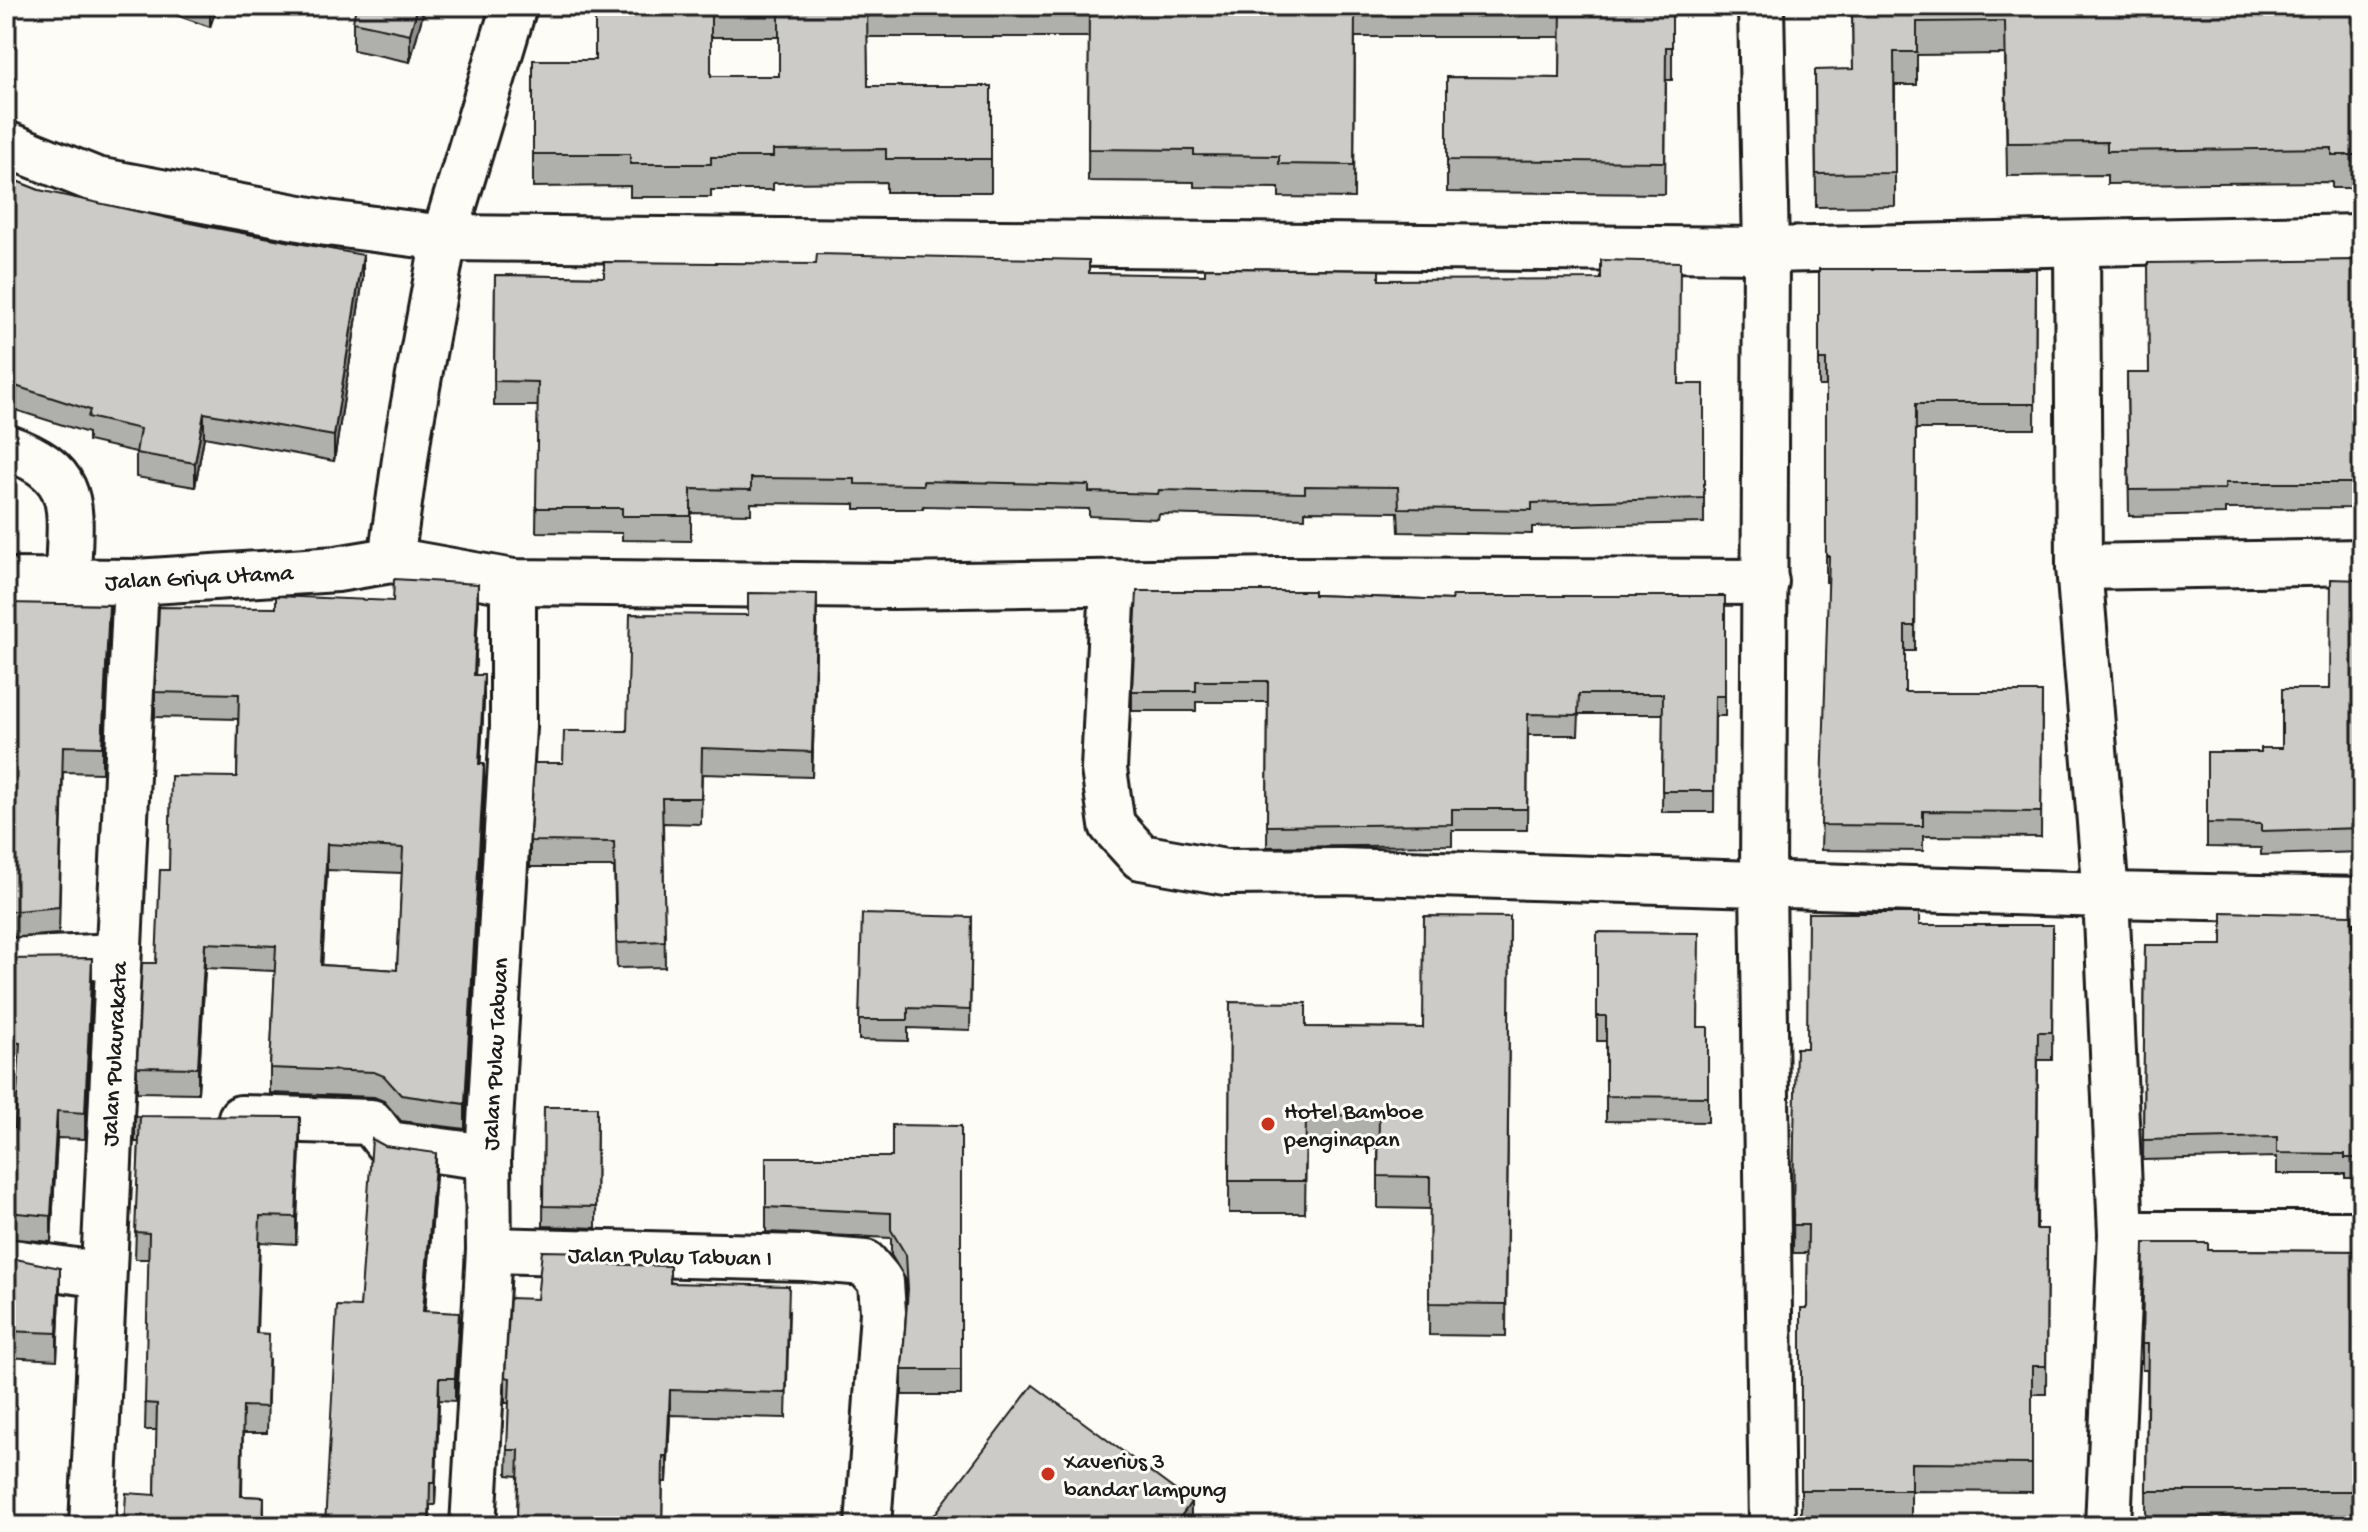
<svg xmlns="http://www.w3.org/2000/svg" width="2368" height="1532" viewBox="0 0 2368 1532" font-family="'Gochi Hand',sans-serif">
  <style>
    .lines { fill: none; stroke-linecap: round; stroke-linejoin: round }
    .minor-casing { stroke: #1c1c1c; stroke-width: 50 }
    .minor { stroke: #fdfcf7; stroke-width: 44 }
    .wall { fill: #afafac; stroke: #1c1c1c; stroke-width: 2; fill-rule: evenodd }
    .shaded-wall { fill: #8f8e8c; stroke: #1c1c1c; stroke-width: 2 }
    .building { fill: #cccbc8; stroke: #1c1c1c; stroke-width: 2; fill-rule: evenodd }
    .poi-dot { fill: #c8321e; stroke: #fdfcf7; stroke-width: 3 }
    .labels { text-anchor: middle; stroke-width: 6; stroke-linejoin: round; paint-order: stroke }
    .street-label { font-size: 24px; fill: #1c1c1c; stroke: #fdfcf7 }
    .poi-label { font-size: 24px; fill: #1c1c1c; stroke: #fdfcf7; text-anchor: start }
  </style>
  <rect width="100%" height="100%" fill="#fdfcf7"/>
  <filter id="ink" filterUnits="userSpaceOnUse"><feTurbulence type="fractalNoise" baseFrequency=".0125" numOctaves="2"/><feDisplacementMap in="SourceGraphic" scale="16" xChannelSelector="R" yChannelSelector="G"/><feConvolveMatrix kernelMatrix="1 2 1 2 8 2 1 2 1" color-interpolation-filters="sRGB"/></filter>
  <g filter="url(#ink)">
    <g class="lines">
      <g class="minor-casing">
        <g id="minor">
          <polyline points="1761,6 1766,250 1763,883 1772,1526"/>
          <polyline points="6,144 96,180 327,223 444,238 1766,250 2362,237"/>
          <polyline points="2077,245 2079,567 2106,895 2121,1234 2108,1526"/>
          <path d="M6 447C84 474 69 510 68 581"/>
          <polyline points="391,560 409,431 444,238 514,6"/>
          <polyline points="2079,567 2362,562"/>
          <polyline points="6,581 136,582 337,569 391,560 513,582 893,586 1282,580 1766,582"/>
          <polyline points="1113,582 1104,769 1112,825 1141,857 1225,872 1340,871 2106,895 2362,900"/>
          <polyline points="6,961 118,956"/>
          <polyline points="241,1118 371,1122 388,1144 488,1157"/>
          <polyline points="2121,1234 2362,1234"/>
          <polyline points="489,1250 804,1258 865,1263 881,1282 883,1312 868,1526"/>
          <polyline points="6,1261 103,1275"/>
          <polyline points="92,1526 136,582"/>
          <polyline points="473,1526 489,1250 488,1157 513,727 513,582"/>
        </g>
      </g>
      <use href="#minor" class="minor"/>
    </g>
    <g class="wall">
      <polygon points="150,6 217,6 210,27"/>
      <polygon points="425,6 410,62 353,50 353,22"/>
      <path d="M595 6H1672V80H1666L1665 194 1447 192V77L1560 78 1561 37H1355L1354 198 1279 197V188L1194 187V182L1088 181 1089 37H867L868 86H991V192H886V182L773 183V190H711V197H630V186L533 187V60H595ZM711 37H779V76H711Z"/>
      <polygon points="1852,6 2362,6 2362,188 2332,188 2332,182 2107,184 2107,175 2007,176 2005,54 1917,55 1917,85 1895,85 1895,206 1816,207 1815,70 1853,70"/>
      <polygon points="6,177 39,190 363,279 334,461 204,437 195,487 136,477 136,452 88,441 88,433 6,407"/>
      <polygon points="2362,260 2362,508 2225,509 2225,514 2129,516 2127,373 2149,373"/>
      <polygon points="1819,269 2036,269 2035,429 1916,429 1915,651 1905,651 1905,692 2042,692 2041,837 1923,836 1923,851 1821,850 1829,582 1826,582 1826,386 1819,386"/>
      <polygon points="1089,273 1379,280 1679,384 1704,384 1704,523 1532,527 1532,534 1399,532 1398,512 1305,511 1305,518 1159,514 1158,519 1089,516 1089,509 923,506 923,509 855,509 855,504 751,503 751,514 691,513 691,541 622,540 622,533 536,532 538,406 494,406 495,275 604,277"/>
      <polygon points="6,579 9,603 109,631 102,773 63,772 59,934 6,938"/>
      <polygon points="2362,580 2362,852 2261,855 2261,848 2207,847 2207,752 2261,752 2282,748 2330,689"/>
      <polygon points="1314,595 1452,600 1725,596 1725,716 1715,716 1714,812 1662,812 1663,714 1579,714 1578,735 1528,735 1527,830 1452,830 1452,845 1267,847 1268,702 1196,702 1196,711 1132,711 1132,691"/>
      <path d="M276 608 478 609 475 675 484 700 480 764 484 789 465 1129 401 1121 384 1101 374 1097 270 1093V1068L275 971 205 968 198 1093 137 1092V1067L156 963 237 777 238 719 155 717V692ZM327 870 402 873 397 970 322 965Z"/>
      <polygon points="817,620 812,777 702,774 701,824 663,823 665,967 617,968 614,867 530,867 530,841 563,763 627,731"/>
      <polygon points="972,917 970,1030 908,1028 908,1041 859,1040 859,1020"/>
      <polygon points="1510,917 1506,1336 1429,1335 1430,1209 1378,1208 1378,1148 1306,1147 1305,1213 1229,1213 1230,1002 1306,1027 1423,1028"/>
      <polygon points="1919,925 2053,925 2052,1060 2038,1060 2037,1229 2047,1229 2046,1394 2032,1394 2032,1492 1911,1491 1911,1518 1801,1518 1801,1308 1807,1308 1808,1253 1793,1253 1794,1138 1807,1048"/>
      <polygon points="2352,926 2362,926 2362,1178 2345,1178 2345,1174 2277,1174 2277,1157 2143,1160 2145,945 2222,945"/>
      <polygon points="1597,932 1698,1027 1708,1027 1708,1122 1606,1121 1606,1041 1597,1041"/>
      <polygon points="6,959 92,985 85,1139 57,1138 51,1242 6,1238 6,1128 15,1128 18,1069 6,1069"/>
      <polygon points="544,1107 597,1107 596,1228 543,1226"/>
      <polygon points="135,1116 300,1144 296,1244 260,1242 257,1334 269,1360 267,1433 243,1433 242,1496 264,1497 264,1526 124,1526 155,1495 157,1430 145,1430 149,1259 135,1259 139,1142 135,1142"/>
      <polygon points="961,1126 961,1395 902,1395 902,1370 907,1300 906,1280 891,1255 891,1238 766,1232 766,1157 892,1157"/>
      <polygon points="436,1175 425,1311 459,1336 455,1401 439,1400 435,1505 430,1505 430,1526 325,1526 360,1307"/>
      <polygon points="2208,1250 2362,1251 2362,1516 2146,1517 2147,1370 2142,1370 2142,1344"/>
      <polygon points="6,1257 60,1294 57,1360 6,1357"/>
      <polygon points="596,1264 789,1311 786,1418 670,1415 667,1482 663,1482 662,1526 517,1526 518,1476 507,1475 509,1403 505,1403 505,1377 537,1299"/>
    </g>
    <g class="shaded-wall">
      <polygon points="210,6 217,6 210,27"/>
      <polygon points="418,6 425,6 410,62 410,34"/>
      <polygon points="363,255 363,279 334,461 334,436"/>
      <polygon points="204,413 204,437 195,487 195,463"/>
      <polygon points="478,584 478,609 474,700 474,675"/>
      <polygon points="817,594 817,620 812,777 812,752"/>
      <polygon points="109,605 109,631 102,773 102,747"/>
      <polygon points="484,675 484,700 479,789 479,764"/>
      <polygon points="484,764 484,789 465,1129 465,1104"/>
      <polygon points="327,844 327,870 321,990 321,965"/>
      <polygon points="205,943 205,968 198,1093 198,1068"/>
      <polygon points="92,958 92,985 85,1139 85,1113"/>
      <polygon points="57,1111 57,1138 51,1242 51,1216"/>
      <polygon points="300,1117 300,1144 296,1244 296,1217"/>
      <polygon points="436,1153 436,1175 423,1334 423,1311"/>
      <polygon points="60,1268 60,1294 57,1360 57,1333"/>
      <polygon points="459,1313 459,1336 455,1401 455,1378"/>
      <polygon points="439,1378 439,1400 435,1505 435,1483"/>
      <polygon points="670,1390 670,1415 667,1482 667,1456"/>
      <polygon points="1191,1502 1191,1526 1174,1526"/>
    </g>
    <g class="building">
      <polygon points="356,6 418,6 410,34 353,22"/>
      <polygon points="595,6 711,6 711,76 779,76 779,6 867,6 868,86 991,86 991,159 886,159 886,149 773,150 773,157 711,157 711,164 630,164 630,154 533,154 533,60 595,60"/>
      <polygon points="1089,6 1355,6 1354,165 1279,164 1279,156 1194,155 1194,150 1088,149"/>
      <polygon points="1561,6 1672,6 1672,47 1666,47 1665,162 1447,160 1447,77 1560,78"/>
      <polygon points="1852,6 2362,6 2362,155 2332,155 2332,148 2107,151 2107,142 2007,143 2005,21 1917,22 1917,52 1894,52 1895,173 1816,174 1815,70 1853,69"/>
      <polygon points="6,177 39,190 204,226 363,255 334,436 204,413 195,463 136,453 140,429 88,417 90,410 6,383"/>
      <polygon points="817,254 1089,260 1089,273 1205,275 1205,268 1379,270 1379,280 1601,279 1601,260 1680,262 1679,384 1704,384 1704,498 1532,503 1532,510 1399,508 1398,487 1305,486 1305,493 1159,490 1158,494 1089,492 1089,485 923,481 923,485 855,484 855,479 751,478 751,490 691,489 691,516 622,516 622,508 536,508 538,382 494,381 495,275 604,277 604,262 816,264"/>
      <polygon points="2362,260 2362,483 2225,483 2225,489 2129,490 2127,373 2149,373 2148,263"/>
      <polygon points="1819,269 2036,269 2035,404 1916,404 1915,626 1905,626 1905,692 2042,692 2041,812 1923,811 1923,826 1821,825 1829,556 1826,556 1826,360 1819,360"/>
      <polygon points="6,579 9,580 9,603 109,605 102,747 63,746 59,907 6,912"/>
      <path d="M394 579 478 584 474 675H484L479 764H484L465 1104 401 1095 384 1076 374 1072 270 1068 276 946 205 943 198 1068 137 1067 142 963H156L160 870H169L171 776 237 777 239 694 155 692 159 607 276 608V596L393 601ZM327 844 403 848 397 970 321 965Z"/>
      <polygon points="2331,579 2362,580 2362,828 2261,831 2261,824 2207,823 2207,752 2261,752 2261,748 2282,748 2282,689 2330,689"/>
      <polygon points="1137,591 1314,591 1314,595 1452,600 1452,596 1725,596 1725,696 1715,696 1714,791 1662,791 1663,694 1579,694 1578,715 1528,714 1527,809 1452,809 1452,824 1267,826 1268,681 1196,681 1196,691 1132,691"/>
      <polygon points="748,593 817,594 812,752 702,748 701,798 662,798 665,941 617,943 614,842 530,841 534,763 563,763 564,731 627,731 630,614 748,615"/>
      <polygon points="2222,912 2352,915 2352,926 2362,926 2362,1158 2345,1158 2345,1154 2277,1153 2277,1137 2143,1140 2145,945 2222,945"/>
      <polygon points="1808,913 1919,913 1919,925 2053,925 2052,1032 2038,1032 2036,1229 2047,1229 2046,1366 2032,1366 2032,1464 1911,1463 1911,1490 1801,1490 1801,1308 1807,1308 1808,1225 1793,1225 1794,1138 1796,1048 1807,1048"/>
      <polygon points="862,914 972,917 970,1010 908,1008 908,1020 859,1020"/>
      <polygon points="1424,916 1510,917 1506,1304 1429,1303 1430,1177 1378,1176 1379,1116 1306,1115 1305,1181 1229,1181 1230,1002 1306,1003 1306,1027 1423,1028"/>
      <polygon points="1597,932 1699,933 1698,1027 1708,1027 1708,1097 1606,1096 1606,1016 1597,1016"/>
      <polygon points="92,958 85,1113 57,1111 51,1216 6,1212 6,1128 15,1128 20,1043 6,1042 6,959"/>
      <polygon points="544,1107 597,1107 596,1207 543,1206"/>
      <polygon points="135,1116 300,1117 296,1217 260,1216 256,1333 269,1334 267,1407 243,1406 241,1496 264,1497 263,1526 124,1526 126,1493 155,1495 157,1404 145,1403 149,1233 135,1232 140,1116"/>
      <polygon points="892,1125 961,1126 961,1370 902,1370 908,1289 906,1255 891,1230 891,1213 766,1207 766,1157 892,1157"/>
      <polygon points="372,1139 385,1146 436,1153 423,1311 459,1313 455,1378 439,1378 435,1483 430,1483 429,1526 325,1526 337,1306 360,1307"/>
      <polygon points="2144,1243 2208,1243 2208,1250 2362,1251 2362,1491 2146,1491 2148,1344 2142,1344"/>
      <polygon points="542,1251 596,1252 596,1264 670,1266 670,1283 789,1286 786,1393 670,1390 667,1456 663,1456 662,1526 532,1526 532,1519 517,1518 519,1450 507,1450 510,1378 505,1377 510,1298 537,1299"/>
      <polygon points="6,1257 60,1268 57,1333 6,1331"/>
      <polygon points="1033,1385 1191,1502 1174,1526 926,1526"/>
    </g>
  </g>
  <g class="poi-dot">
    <circle cx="1268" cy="1124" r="8"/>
    <circle cx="1048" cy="1474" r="8"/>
  </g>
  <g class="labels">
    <g class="street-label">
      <text transform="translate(199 576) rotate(-3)" y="8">Jalan Griya Utama</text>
      <text transform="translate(113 1054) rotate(-87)" y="8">Jalan Pulaurakata</text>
      <text transform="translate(494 1054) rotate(-87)" y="8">Jalan Pulau Tabuan</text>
      <text transform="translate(670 1255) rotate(1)" y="8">Jalan Pulau Tabuan I</text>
    </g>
    <g class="poi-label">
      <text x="1284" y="1118">Hotel Bamboe<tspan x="1284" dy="28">penginapan</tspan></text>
      <text x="1064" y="1468">Xaverius 3<tspan x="1064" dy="28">bandar lampung</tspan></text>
    </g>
  </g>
  <rect width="2368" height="1532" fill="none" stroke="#fdfcf7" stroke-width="32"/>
  <rect x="16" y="16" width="2336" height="1500" fill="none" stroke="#1c1c1c" stroke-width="3" filter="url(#ink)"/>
</svg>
